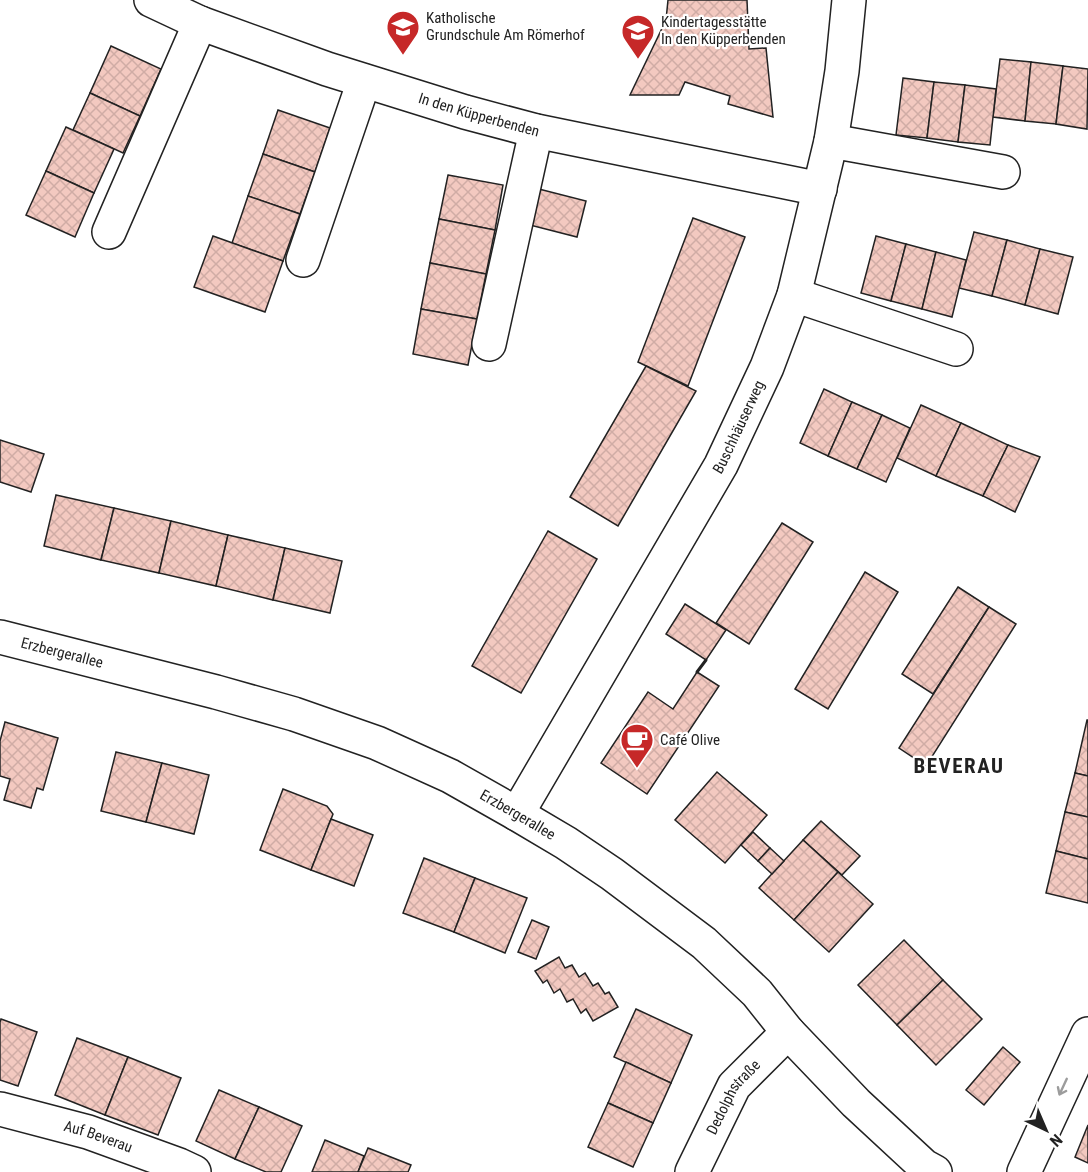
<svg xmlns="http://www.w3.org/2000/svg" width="1088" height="1172" viewBox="0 0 1088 1172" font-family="'Roboto Condensed',sans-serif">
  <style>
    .building { fill: url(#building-cross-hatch); stroke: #222; stroke-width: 1.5 }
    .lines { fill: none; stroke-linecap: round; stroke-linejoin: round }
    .minor-casing { stroke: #222; stroke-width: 36 }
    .minor { stroke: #fff; stroke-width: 33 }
    .wall { stroke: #222; stroke-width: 3 }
    .oneway { stroke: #9c9c9c }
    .labels { text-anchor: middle; stroke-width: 4.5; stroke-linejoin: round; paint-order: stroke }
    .poi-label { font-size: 15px; fill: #222; stroke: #fff; text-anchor: start }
    .street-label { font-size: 15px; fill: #222; stroke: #fff }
    .district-label { font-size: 21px; font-weight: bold; letter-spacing: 1.5px; fill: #222; stroke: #fff }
  </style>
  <defs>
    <pattern id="building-cross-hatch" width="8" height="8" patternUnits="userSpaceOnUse" patternTransform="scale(1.5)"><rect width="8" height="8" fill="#f3c9c0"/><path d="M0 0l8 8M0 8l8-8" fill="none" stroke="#d0aca5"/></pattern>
  </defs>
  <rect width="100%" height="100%" fill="#fff"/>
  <g class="building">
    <polygon points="668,0 747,0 749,49 766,48 773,117 728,104 730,96 685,82 679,95 630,95 666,20"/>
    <polygon points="111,46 161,69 140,116 90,93"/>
    <polygon points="1000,59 1031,62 1025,121 993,117"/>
    <polygon points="1031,62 1063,66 1056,124 1025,121"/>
    <polygon points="1063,66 1088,69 1087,129 1056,124"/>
    <polygon points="903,78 934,82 927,138 896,135"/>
    <polygon points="934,82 965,85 958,142 927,138"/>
    <polygon points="965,85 996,89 990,145 958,142"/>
    <polygon points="90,93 140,116 123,153 73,130"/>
    <polygon points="278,110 330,128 315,172 263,154"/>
    <polygon points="66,127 114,149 94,193 46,171"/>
    <polygon points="263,154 315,172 300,214 248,196"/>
    <polygon points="46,171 94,193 75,237 26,215"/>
    <polygon points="448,175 503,185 495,230 439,219"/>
    <polygon points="535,188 586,201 577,237 526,224"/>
    <polygon points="248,196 300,214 283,261 232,243"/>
    <polygon points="693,218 745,237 688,386 638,362"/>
    <polygon points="439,219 495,230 486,274 430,263"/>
    <polygon points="974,232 1007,240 992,296 959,288"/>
    <polygon points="213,236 283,261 265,312 194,287"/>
    <polygon points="876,236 906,244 891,301 861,293"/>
    <polygon points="1007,240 1040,249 1025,305 992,296"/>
    <polygon points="906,244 936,252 922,309 891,301"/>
    <polygon points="1040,249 1073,257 1058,314 1025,305"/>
    <polygon points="936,252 966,260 952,317 922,309"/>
    <polygon points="430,263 486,274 477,319 421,309"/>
    <polygon points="421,309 477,319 468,365 413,354"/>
    <polygon points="646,366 696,391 618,526 570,497"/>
    <polygon points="824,389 852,402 828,456 800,443"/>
    <polygon points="852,402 882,415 857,469 828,456"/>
    <polygon points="921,405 961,423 936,476 897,458"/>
    <polygon points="882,415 910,428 886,482 857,469"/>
    <polygon points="961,423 1008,445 983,496 936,476"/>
    <polygon points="0,440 44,454 31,492 0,482"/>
    <polygon points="1008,445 1040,457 1015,512 983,496"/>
    <polygon points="56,495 114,508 101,560 44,546"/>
    <polygon points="114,508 171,521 159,573 101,560"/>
    <polygon points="171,521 228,535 216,586 159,573"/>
    <polygon points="782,523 813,542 749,644 716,623"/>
    <polygon points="548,531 597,559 521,693 472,666"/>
    <polygon points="228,535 285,548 273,600 216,586"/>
    <polygon points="285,548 342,561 330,613 273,600"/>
    <polygon points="865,572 898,592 828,709 795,689"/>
    <polygon points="958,587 989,607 933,694 902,674"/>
    <polygon points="685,604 726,630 706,660 666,634"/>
    <polygon points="989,607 1016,624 926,766 899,748"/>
    <polygon points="697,672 719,686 647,794 601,763 648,692 673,709"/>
    <polygon points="1087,720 1088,720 1088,776 1075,773"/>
    <polygon points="5,722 58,738 43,790 37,788 31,808 4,800 10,779 0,776 0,741"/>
    <polygon points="116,752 162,763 146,822 101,811"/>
    <polygon points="162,763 209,775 194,834 146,822"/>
    <polygon points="717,772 767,815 725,863 675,820"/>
    <polygon points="1075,773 1088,776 1088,817 1065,812"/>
    <polygon points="283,789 327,806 333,814 311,870 260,850"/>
    <polygon points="1065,812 1088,817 1088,859 1056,851"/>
    <polygon points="331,819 373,835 354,886 311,870"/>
    <polygon points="821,821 860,856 842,875 803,840"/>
    <polygon points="753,832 770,848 758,861 741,845"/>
    <polygon points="803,840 838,872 794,920 759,888"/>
    <polygon points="770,848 784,861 772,874 758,861"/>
    <polygon points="1056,851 1088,859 1088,903 1046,893"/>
    <polygon points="424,858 475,878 454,932 403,913"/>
    <polygon points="838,872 873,904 829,952 794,920"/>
    <polygon points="475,878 527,898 505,953 454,932"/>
    <polygon points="532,920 549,927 536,959 518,952"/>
    <polygon points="904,940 943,980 897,1025 858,985"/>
    <polygon points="559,957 565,968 572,965 579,977 585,973 593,986 598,983 605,994 609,992 618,1007 593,1021 586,1009 581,1013 573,999 567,1002 560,989 554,993 547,980 543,983 535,971"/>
    <polygon points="943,980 982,1019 936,1065 897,1025"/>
    <polygon points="636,1009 692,1035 671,1083 614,1057"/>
    <polygon points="1,1019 37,1032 18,1086 0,1080 0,1022"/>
    <polygon points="77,1038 128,1057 105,1115 55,1095"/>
    <polygon points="1003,1047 1020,1062 984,1105 966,1090"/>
    <polygon points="128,1057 181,1078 158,1135 105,1115"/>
    <polygon points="626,1062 671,1083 653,1123 608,1103"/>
    <polygon points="219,1090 259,1107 235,1159 196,1141"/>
    <polygon points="608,1103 653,1123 633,1167 588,1147"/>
    <polygon points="259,1107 302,1126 281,1172 266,1172 235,1159"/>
    <polygon points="1088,1125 1088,1163 1075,1157"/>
    <polygon points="325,1140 364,1156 358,1172 312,1172"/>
    <polygon points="368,1148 411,1165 408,1172 358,1172"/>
  </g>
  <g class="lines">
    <g class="minor-casing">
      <g id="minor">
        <path id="s1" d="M151 0 200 23 327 69 465 112 536 131 820 189"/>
        <polyline points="831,141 1003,172"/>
        <polyline points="109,232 200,23"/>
        <polyline points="303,260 364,81"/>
        <polyline points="794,295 956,349"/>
        <polyline points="489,344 536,131"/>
        <path id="s2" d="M0 637 216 692 294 714 377 743 450 776 517 814 566 843 612 874 704 943 757 993 788 1032 856 1103 924 1166 935 1172"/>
        <path id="s3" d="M517 814 721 465 767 367 794 295 831 141 842 71 849 0"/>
        <path id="s4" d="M0 1109 88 1132 179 1165 194 1172"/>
        <path id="s5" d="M692 1172 734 1086 788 1032"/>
        <polyline points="1024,1172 1088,1034"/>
      </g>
    </g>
    <use href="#minor" class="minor"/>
    <polyline class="wall" points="697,672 706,660"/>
  </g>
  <defs><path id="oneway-shaft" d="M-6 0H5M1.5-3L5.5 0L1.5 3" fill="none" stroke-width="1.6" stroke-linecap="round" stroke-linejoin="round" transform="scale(1.5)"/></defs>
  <use class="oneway" href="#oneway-shaft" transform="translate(1063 1087) rotate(115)"/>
  <defs>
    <g id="school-pin" transform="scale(1.725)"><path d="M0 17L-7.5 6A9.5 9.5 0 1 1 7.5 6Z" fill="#c62828" stroke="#fff"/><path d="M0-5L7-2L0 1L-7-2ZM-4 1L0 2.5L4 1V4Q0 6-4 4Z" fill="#fff"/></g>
    <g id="cafe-pin" transform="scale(1.725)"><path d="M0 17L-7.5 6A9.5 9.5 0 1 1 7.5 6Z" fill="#c62828" stroke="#fff"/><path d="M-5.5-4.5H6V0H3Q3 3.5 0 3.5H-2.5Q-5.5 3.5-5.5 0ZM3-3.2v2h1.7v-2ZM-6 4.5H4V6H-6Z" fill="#fff"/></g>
  </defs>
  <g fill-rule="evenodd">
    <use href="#school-pin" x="403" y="27"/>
    <use href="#school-pin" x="638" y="31"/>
    <use href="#cafe-pin" x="637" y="740"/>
  </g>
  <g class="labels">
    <g class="poi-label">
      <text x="426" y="23">Katholische<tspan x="426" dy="17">Grundschule Am Römerhof</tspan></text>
      <text x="661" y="27">Kindertagesstätte<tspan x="661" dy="17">In den Küpperbenden</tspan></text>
      <text x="660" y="745">Café Olive</text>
    </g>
    <g class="street-label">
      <text dy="5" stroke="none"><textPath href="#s1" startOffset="348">In den Küpperbenden</textPath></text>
      <text dy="5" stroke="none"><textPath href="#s3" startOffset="446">Buschhäuserweg</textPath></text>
      <text dy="5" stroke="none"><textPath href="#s2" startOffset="64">Erzbergerallee</textPath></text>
      <text dy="5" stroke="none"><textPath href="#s2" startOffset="550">Erzbergerallee</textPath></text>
      <text dy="5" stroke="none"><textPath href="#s5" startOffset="86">Dedolphstraße</textPath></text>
      <text dy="5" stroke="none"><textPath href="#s4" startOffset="102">Auf Beverau</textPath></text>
    </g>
    <g class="district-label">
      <text x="959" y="773">BEVERAU</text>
    </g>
  </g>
  <g transform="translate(1046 1130) rotate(136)" stroke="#ffffff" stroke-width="4.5" paint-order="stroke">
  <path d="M0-4.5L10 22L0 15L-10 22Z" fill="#222222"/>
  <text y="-9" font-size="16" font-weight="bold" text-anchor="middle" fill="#222222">N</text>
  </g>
</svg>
